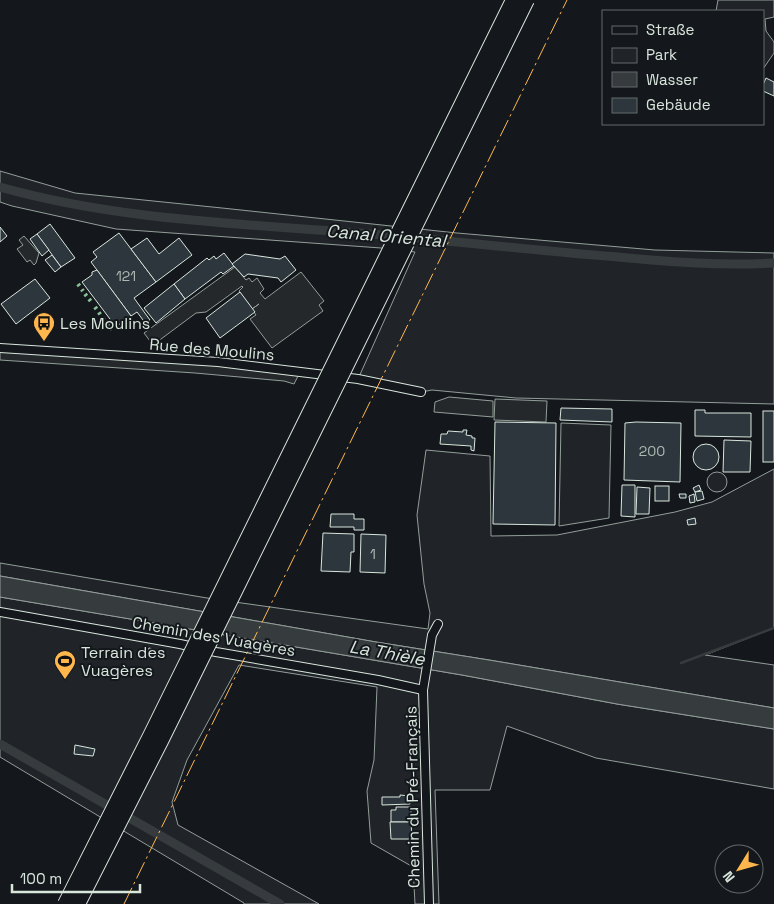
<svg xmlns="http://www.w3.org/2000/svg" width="774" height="904" viewBox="0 0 774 904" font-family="'Space Grotesk',sans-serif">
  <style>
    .green { fill: #202428; stroke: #939e99 }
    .parking { fill: #24282b; stroke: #939e99 }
    .water { fill: #363b3e; stroke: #939e99 }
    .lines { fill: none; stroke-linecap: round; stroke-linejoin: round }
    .stream { stroke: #363b3e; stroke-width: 2.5 }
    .canal { stroke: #363b3e; stroke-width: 9 }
    .building { fill: #2c363c; stroke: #d8e6dc }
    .minor-casing { stroke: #d8e6dc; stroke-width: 10 }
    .minor { stroke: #14181c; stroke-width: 8 }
    .motorway-bridge-casing { stroke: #d8e6dc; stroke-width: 16; stroke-linecap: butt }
    .motorway-bridge { stroke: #14181c; stroke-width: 14 }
    .hedge { stroke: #8ac095; stroke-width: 4; stroke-dasharray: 2.5 4; stroke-linecap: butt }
    .power { stroke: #ffb74d; stroke-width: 1; stroke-dasharray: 18 4 2.5 4; stroke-linecap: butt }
    .labels { text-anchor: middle; stroke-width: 4; stroke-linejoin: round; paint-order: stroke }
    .number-label { font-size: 14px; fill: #adbab4 }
    .poi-label { font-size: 16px; fill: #d8e6dc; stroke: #14181c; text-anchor: start }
    .street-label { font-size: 16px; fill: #d8e6dc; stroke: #14181c }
    .water-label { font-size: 18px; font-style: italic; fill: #d8e6dc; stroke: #14181c }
  </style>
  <rect width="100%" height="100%" fill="#14181c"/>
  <g class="green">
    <polygon points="718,0 774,0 774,17 765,19 766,31 774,42 774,53 763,69 763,11 716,11"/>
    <polygon points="0,171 75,193 222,208 457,233 655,250 774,253 774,404 516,398 432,390 421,392 358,379 415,252 381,248 116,229 12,206 0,202"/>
    <polygon points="561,423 611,425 609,518 559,526"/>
    <polygon points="426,450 490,456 491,536 557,535 675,512 712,502 774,469 774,628 705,655 774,665 774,708 489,660 376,642 0,576 0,563 213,599 428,629 430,613 424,584 417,515"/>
    <circle cx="717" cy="482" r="10"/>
    <polygon points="0,597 462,675 617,704 774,729 774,789 596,758 507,726 490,790 435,790 439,904 415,904 413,867 371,843 367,791 374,760 377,687 239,665 187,760 172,802 178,825 319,904 244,904 244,903 0,757"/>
  </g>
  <g class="parking">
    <polygon points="24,236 39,253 36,263 34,265 30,260 27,262 17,249 23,245 19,240"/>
    <polygon points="235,267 246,280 249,278 252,282 257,278 264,289 260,293 265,299 301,272 324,301 319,305 323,311 272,348 250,319 256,315 252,309 259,304 252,309 239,291 243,287 242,286 206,312 196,313 153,345 144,333"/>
    <polygon points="0,348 300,372 294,384 284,381 195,373 0,360"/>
    <polygon points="449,397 493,401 493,417 434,412 435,402"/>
    <polygon points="495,399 547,401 546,422 494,420"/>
  </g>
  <polygon class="water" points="0,576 376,642 489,660 774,708 774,729 617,704 462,675 0,597"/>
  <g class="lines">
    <polyline class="stream" points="681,663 774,628"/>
    <g class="canal">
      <path d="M0 187C124 222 256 224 384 235 462 242 540 251 618 257 670 262 722 266 774 263"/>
      <polyline points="0,744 280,904"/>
    </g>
  </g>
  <g class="building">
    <polygon points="766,78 774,82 774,96 763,91 763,85"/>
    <polygon points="50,224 75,258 61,267 37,234"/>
    <polygon points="0,227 7,236 0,242"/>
    <polygon points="119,233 156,282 134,298 150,320 146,324 137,312 131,316 91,262 97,257 93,252"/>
    <polygon points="37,234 49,250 42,256 30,239"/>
    <polygon points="147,238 159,254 179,238 192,255 156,282 131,249"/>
    <polygon points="224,253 234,266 223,274 221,272 185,299 174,284 207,258 209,260 214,256 216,259"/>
    <polygon points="245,254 280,259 285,256 296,270 281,282 278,278 248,274 244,277 232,264"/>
    <polygon points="52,255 61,267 55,272 45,260"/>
    <polygon points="97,270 131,316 129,320 126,319 116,327 82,282 92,275 92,272"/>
    <polygon points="35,279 50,298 16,324 1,304"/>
    <polygon points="174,284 185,299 156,323 144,308"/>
    <polygon points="240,292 255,312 220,338 206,318"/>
    <polygon points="561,408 612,409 612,422 560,420"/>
    <polygon points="695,410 705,410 705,413 751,413 751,437 695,436"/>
    <rect x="763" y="411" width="11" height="51"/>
    <polygon points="495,422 556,423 555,525 493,524"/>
    <polygon points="636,422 681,423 680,482 624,480 625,423"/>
    <polygon points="463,430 467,430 466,435 472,436 472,438 475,438 474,451 471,450 471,446 440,444 441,434 447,434 448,431 463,432"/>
    <polygon points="724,440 751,441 750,472 723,472"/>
    <circle cx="706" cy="457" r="13"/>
    <polygon points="622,485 635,485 635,517 621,516"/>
    <polygon points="699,485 701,490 695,492 693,488"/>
    <rect x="655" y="486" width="14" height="15"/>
    <polygon points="637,487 650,488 649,514 636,514"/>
    <polygon points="702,491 704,499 697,501 695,492"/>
    <polygon points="679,494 686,494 686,498 680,498"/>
    <polygon points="694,494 695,502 690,503 689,496"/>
    <polygon points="331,514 354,514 354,519 364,519 364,530 354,530 354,527 330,527"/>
    <polygon points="695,518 696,524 688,525 687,520"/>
    <polygon points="323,533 354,534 354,552 351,552 350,572 321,571"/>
    <polygon points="361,534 386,535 385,573 360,572"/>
    <polygon points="149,648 156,650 155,653 148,652"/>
    <polygon points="75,745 95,749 93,756 74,754"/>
    <polygon points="400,795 410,796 410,804 382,805 382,797 400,797"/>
    <polygon points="396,807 411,807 411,822 391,822 391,810 396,810"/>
    <polygon points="390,822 411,822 412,839 391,839"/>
  </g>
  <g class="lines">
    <g class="minor-casing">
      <g id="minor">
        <polyline points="0,348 218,362 358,379 421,392"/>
        <polyline points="0,612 180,644 216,652 378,680 423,690"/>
        <polyline points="429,904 423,690 432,635 438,624"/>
      </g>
    </g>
    <use href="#minor" class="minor"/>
    <g class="motorway-bridge-casing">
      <g id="motorway-bridge">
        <polyline points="65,904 151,734 513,0"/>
        <polyline points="78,904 161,741 527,0"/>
      </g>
    </g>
    <use href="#motorway-bridge" class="motorway-bridge"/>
    <g class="hedge">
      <polyline points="78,284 83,291"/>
      <polyline points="85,294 93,304"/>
      <polyline points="95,307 105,321"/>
      <polyline points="107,324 112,330"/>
    </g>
    <polyline class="power" points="124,904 567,0"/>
  </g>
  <defs>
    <g id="bus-pin" transform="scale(1.125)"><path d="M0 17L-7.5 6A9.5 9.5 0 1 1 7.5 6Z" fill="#ffb74d" stroke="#14181c"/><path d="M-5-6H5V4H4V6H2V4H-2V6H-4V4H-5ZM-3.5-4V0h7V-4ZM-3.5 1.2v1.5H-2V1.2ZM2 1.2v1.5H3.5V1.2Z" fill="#111"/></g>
    <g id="stadium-pin" transform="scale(1.125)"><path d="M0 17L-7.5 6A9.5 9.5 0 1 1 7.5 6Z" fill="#ffb74d" stroke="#14181c"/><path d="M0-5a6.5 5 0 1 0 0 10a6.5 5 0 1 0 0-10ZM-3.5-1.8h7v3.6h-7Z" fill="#111"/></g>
  </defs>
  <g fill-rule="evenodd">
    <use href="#bus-pin" x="44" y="323"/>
    <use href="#stadium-pin" x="65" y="661"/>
  </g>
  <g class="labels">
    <g class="number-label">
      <text x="126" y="281">121</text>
      <text x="652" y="456">200</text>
      <text x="373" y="559">1</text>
    </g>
    <g class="poi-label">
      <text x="60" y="329">Les Moulins</text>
      <text x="81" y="658">Terrain des<tspan x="81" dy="18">Vuagères</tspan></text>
    </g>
    <g class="street-label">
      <text transform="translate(212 349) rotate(5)" y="6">Rue des Moulins</text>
      <text transform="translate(214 636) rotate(10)" y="6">Chemin des Vuagères</text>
      <text transform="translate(412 797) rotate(-91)" y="6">Chemin du Pré-Français</text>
    </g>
    <g class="water-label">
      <text transform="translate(386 236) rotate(5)" y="6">Canal Oriental</text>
      <text transform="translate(387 653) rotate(10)" y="6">La Thièle</text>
    </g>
  </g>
  <rect x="602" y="10" width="162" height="115" fill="#14181c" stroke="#626a69"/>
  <rect x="612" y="26" width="25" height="8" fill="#14181c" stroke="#626a69"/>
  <text x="646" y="35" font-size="15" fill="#d8e6dc">Straße</text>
  <rect x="612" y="48" width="25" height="15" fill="#202428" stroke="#626a69"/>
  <text x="646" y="60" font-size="15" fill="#d8e6dc">Park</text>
  <rect x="612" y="72" width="25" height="15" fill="#363b3e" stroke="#626a69"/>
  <text x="646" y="85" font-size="15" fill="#d8e6dc">Wasser</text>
  <rect x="612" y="98" width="25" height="15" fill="#2c363c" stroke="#626a69"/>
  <text x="646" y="110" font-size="15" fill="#d8e6dc">Gebäude</text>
  <g transform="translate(739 869) rotate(233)"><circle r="24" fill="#14181c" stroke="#626a69"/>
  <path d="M0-4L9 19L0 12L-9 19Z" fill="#ffb74d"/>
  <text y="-8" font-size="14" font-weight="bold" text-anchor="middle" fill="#d8e6dc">N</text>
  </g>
  <path d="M12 884v8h128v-8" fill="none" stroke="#d8e6dc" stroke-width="2.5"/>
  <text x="20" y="884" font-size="15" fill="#d8e6dc" stroke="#14181c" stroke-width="4" paint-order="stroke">100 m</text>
</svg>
